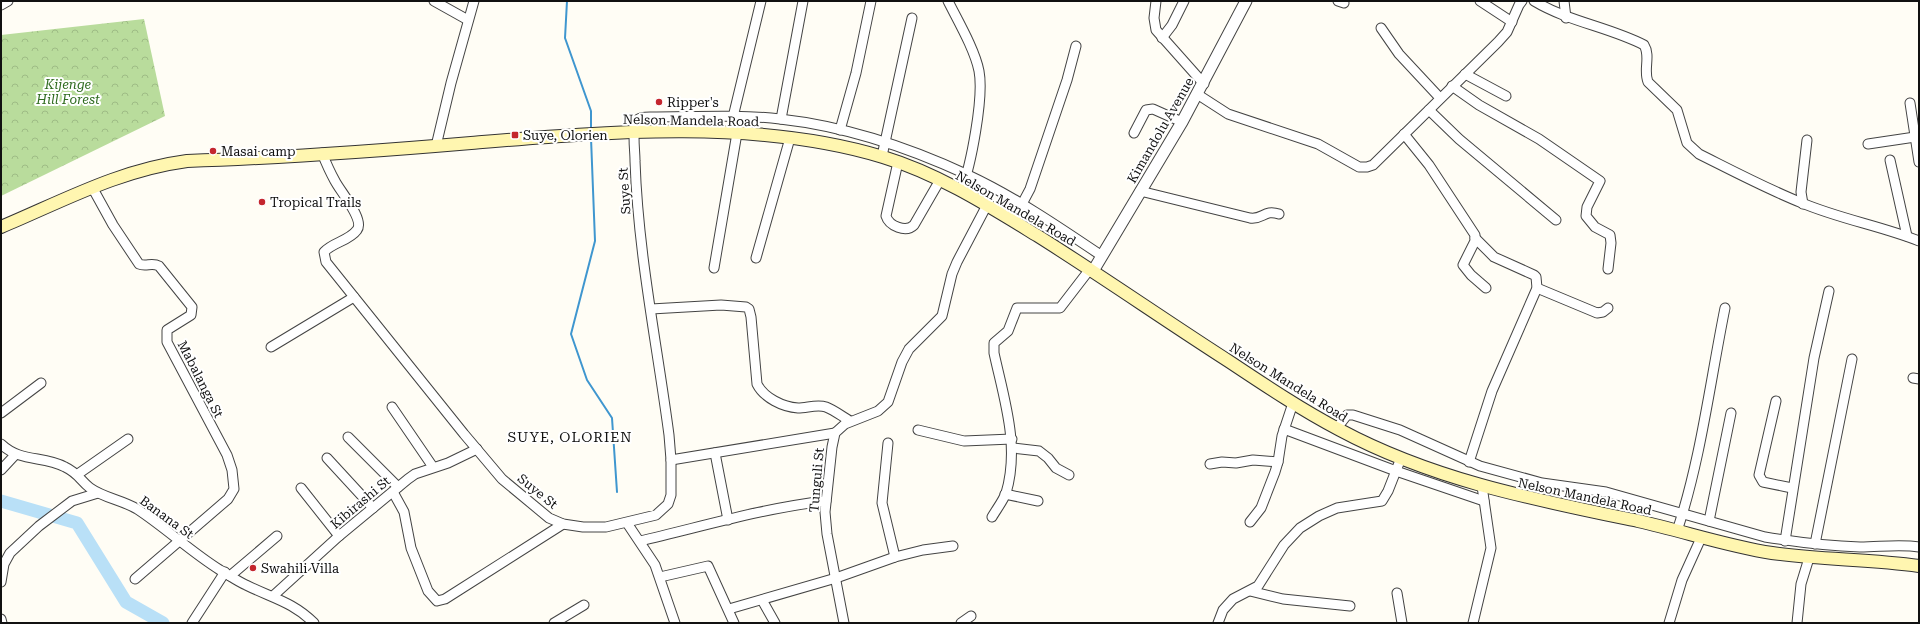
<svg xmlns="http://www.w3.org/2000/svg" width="1920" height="624" viewBox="0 0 1920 624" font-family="'Roboto Serif',serif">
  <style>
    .forest { fill: url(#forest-crowns) }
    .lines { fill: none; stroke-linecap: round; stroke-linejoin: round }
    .stream { stroke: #3f96cf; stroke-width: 2 }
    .river { stroke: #b9e0f7; stroke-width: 13 }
    .minor-casing { stroke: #444; stroke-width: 11 }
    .tertiary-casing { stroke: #444; stroke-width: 13 }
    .secondary-casing { stroke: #333; stroke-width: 14 }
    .minor { stroke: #fff; stroke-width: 9 }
    .tertiary { stroke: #fff; stroke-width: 11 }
    .secondary { stroke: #fff6b0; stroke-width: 12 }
    .poi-dot { fill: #c4262e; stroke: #fff; stroke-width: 1.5 }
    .labels { text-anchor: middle; stroke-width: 4; stroke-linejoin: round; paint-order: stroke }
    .park-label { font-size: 13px; font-style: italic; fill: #2f6b1f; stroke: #fff }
    .poi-label { font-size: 13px; fill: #111; stroke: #fff; text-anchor: start }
    .street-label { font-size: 13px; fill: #111; stroke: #fff }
    .neighbourhood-label { font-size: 14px; letter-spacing: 1px; fill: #111; stroke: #fff }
  </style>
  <defs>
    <pattern id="forest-crowns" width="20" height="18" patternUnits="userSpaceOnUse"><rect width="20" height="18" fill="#b9dc9c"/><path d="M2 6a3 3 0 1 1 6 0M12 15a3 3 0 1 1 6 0" fill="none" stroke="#9ebc85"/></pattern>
  </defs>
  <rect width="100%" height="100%" fill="#fffdf5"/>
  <polygon class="forest" points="144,19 165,116 1,196 1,35"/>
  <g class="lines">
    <g class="stream">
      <polyline points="567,1 565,38 591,111 591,130"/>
      <polyline points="591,138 595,241 571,334 587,380 612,418 617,492"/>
    </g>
    <polyline class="river" points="1,501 77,523 126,602 163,623"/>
    <g class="minor-casing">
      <g id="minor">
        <polyline points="434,1 468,20"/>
        <path d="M948 1C958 21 975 50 979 71 984 97 971 166 961 191"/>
        <polyline points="1156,1 1154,18 1156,30 1204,84"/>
        <polyline points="1338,1 1344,3"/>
        <polyline points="1480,1 1512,22"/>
        <path d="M1534 1C1569 22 1609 27 1644 45 1651 56 1643 70 1648 82L1677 110 1687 143 1699 154C1733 171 1767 189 1802 203 1840 219 1881 226 1919 241"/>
        <polyline points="1564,1 1566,18"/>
        <polyline points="1,5 8,1"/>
        <polyline points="1381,28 1399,54 1440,98"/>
        <polyline points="1162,38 1172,25 1184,1"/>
        <polyline points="1465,74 1506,96"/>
        <polyline points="1452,86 1479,105 1539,139 1600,181 1587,207 1586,216 1595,227 1610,235 1611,243 1608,269"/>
        <polyline points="1197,94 1228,114 1318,144 1359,167 1367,167 1373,165 1498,42 1507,32 1519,5 1522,1"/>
        <polyline points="1910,103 1919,162"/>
        <polyline points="1429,110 1459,139 1556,220"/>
        <polyline points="733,117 761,1"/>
        <polyline points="781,119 803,1"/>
        <polyline points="840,130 856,73 871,1"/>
        <polyline points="1134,133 1146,110 1153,109 1182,122"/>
        <polyline points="1404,134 1429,165 1475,235 1475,241 1463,265 1471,275 1486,288"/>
        <polyline points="1868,144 1915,137"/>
        <polyline points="436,146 451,83 474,1"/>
        <path d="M322 153C326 163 330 172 335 181 340 191 365 220 357 230 349 241 333 242 324 252L326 262 464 434 502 479 549 518 563 524 583 527H606L656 515 668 504 671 495V460L669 435C657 344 638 253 635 161 635 149 632 133 636 122 638 117 645 117 650 117 693 117 737 114 780 119 843 126 910 148 968 175 1015 197 1059 227 1102 256"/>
        <polyline points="882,156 912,18"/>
        <polyline points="1890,160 1907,236"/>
        <path d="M898 162 886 216C889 226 906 233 914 225L940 180"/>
        <path d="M92 187 113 225 139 264C146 267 152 262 159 266L192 307 191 315 167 330V342L227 455 232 470 234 489 228 499 135 579"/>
        <path d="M1140 191 1250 218C1263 220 1264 209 1279 214"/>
        <polyline points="1803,204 1801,192 1807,140"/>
        <polyline points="1013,221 1030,189 1067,80 1076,46"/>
        <polyline points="756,258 790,138"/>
        <polyline points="714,268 737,133"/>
        <polyline points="1537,288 1597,313 1603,312 1608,308"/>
        <path d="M651 309 721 305 746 307 749 309 751 317 757 384C764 398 783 407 798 408 807 408 817 404 826 407 834 410 843 417 850 421"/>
        <polyline points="271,347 354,297"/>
        <polyline points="1913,378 1919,379"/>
        <polyline points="1776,401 1759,475 1763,482 1792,488"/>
        <polyline points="392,407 433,467"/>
        <polyline points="1,413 41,383"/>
        <path d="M1337 428 1347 415H1353L1400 430 1480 466 1542 483 1606 492 1765 537C1796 542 1828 546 1860 547 1880 547 1900 544 1919 547"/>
        <polyline points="1284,429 1396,471 1484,501"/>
        <polyline points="918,430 964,441 1012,439"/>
        <polyline points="348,437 398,487"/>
        <polyline points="888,443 882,503 895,557"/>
        <path d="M1 444C21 463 43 455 65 467 78 473 80 480 90 488 104 498 122 500 137 509 166 528 191 552 220 570 229 575 237 581 246 585 272 598 293 602 314 623"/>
        <polyline points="1013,448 1039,451 1048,458 1056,468 1069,475"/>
        <polyline points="715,453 728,520"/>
        <polyline points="327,458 373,508"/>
        <polyline points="671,460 835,433"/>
        <polyline points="1469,462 1492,391 1537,288 1536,277 1534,275 1494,257 1475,238"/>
        <polyline points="1210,464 1222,462 1236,463 1253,460 1278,462"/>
        <polyline points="1,470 15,455"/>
        <polyline points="78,474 128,439"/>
        <polyline points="301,488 339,536"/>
        <polyline points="393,492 404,512 411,548 428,591 437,601 445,599 563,524"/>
        <polyline points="1005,494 1038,501"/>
        <path d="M992 517C996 510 1003 501 1006 493 1020 446 1004 399 994 353V343L1008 331 1017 308H1060L1090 269"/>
        <polyline points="1709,521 1731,413"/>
        <polyline points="1250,522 1261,508 1275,472 1278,462 1282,436 1293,403"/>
        <polyline points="627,523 655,565 675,623"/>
        <path d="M1677 531C1701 459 1710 382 1725 308"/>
        <path d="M640 541C701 527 763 508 826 501"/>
        <polyline points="1785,541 1814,358 1829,291"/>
        <polyline points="1815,544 1852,359"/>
        <polyline points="230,576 277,536"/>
        <polyline points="660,577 708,566 734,623"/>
        <polyline points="1,582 4,564 10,553 39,526 72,501 98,493"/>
        <polyline points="1250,591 1283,599 1350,606"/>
        <polyline points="1397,593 1402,623"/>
        <polyline points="273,596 339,536 408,479 415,474 448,463 477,449"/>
        <polyline points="762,600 775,623"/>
        <polyline points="729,609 836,578 895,557 923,550 953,546"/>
        <polyline points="1,619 2,623"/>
        <polyline points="192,623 225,572"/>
        <polyline points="554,623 584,605"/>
        <polyline points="844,623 827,534 825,512 832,447 835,433 845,424 878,411 888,402 902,362 909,349 942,316 952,274 957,262 987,205"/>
        <polyline points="961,623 971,616"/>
        <polyline points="1218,623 1223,610 1233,599 1258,586 1284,545 1300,528 1319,516 1337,508 1382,501 1388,491 1401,458"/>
        <polyline points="1473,623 1491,548 1482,486"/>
        <polyline points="1669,623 1682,580 1701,538"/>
        <polyline points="1797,623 1801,584 1809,558"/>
      </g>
    </g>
    <g class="tertiary-casing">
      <polyline id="tertiary" points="1093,271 1182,122 1246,1"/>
    </g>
    <g class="secondary-casing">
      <path id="secondary" d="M1 227C63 201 119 170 187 161 282 158 377 151 471 143 602 132 756 118 883 157 939 174 989 206 1038 236 1103 277 1166 321 1230 362 1266 386 1302 410 1340 430 1433 480 1536 500 1638 521 1683 531 1727 546 1772 553 1821 560 1870 559 1919 566"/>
    </g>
    <use href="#minor" class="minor"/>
    <use href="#tertiary" class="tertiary"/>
    <use href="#secondary" class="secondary"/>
  </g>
  <g class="poi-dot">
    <circle cx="659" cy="102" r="4"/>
    <rect x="511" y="131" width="8" height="8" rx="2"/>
    <circle cx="213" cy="151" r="4"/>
    <circle cx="262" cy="202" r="4"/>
    <circle cx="253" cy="568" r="4"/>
  </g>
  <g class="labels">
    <g class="park-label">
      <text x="68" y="89">Kijenge<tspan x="68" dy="15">Hill Forest</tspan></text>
    </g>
    <g class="poi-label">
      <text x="667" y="107">Ripper's</text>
      <text x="523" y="140">Suye, Olorien</text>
      <text x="221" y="156">Masai camp</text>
      <text x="270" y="207">Tropical Trails</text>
      <text x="261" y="573">Swahili Villa</text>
    </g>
    <g class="street-label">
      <text transform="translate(691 120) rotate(1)" y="5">Nelson Mandela Road</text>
      <text transform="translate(1160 130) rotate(-60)" y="5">Kimandolu Avenue</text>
      <text transform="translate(624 191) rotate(-94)" y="5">Suye St</text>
      <text transform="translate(1016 208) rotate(30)" y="5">Nelson Mandela Road</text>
      <text transform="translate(201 379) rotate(63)" y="5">Mabalanga St</text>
      <text transform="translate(1289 382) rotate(32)" y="5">Nelson Mandela Road</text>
      <text transform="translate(816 480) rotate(-85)" y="5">Tunguli St</text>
      <text transform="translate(538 491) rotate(39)" y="5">Suye St</text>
      <text transform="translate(1585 496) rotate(12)" y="5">Nelson Mandela Road</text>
      <text transform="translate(360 502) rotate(-40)" y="5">Kibirashi St</text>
      <text transform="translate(167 517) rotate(36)" y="5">Banana St</text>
    </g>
    <g class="neighbourhood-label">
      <text x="570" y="442">SUYE, OLORIEN</text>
    </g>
  </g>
  <rect width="1920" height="624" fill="none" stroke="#111111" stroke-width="4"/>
</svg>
